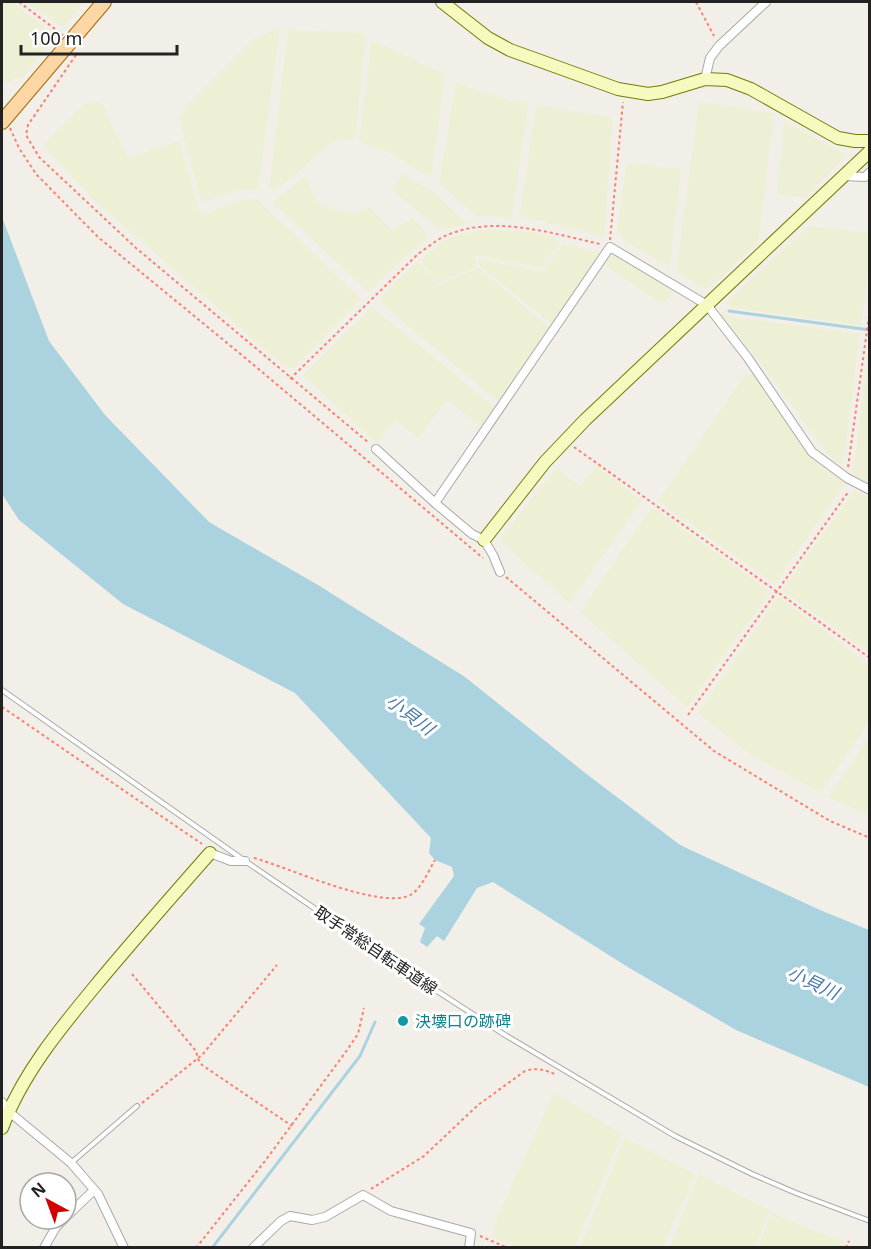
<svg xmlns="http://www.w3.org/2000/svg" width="871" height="1249" viewBox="0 0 871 1249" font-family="'Noto Sans','Noto Sans JP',sans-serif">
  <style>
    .farmland { fill: #eef0d5 }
    .water { fill: #aad3df }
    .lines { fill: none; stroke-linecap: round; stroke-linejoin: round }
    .stream { stroke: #aad3df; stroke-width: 3 }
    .lane-casing { stroke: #a9a9a9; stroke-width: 6 }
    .street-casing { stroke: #a9a9a9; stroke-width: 10 }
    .secondary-casing { stroke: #707d05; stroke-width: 14 }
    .primary-casing { stroke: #a06b00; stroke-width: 16 }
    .path { stroke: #fa8072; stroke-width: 2; stroke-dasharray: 3 3; stroke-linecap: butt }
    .lane { stroke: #fff; stroke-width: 4 }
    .street { stroke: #fff; stroke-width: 8 }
    .secondary { stroke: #f7fabf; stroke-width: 12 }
    .primary { stroke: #fcd6a4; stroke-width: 14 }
    .culture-dot { fill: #0f9aa8; stroke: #fff; stroke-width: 2 }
    .labels { text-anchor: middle; stroke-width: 6; stroke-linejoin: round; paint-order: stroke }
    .street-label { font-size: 16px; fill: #222; stroke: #fff }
    .culture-label { font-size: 16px; fill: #0d838f; stroke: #fff; text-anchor: start }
    .water-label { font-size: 18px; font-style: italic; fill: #4a7aab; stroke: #fff }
  </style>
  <rect width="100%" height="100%" fill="#f2efe9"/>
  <g class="farmland">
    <polygon points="2,2 12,2 55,36 22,78 15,78 9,83 2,79"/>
    <polygon points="26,2 85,2 63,27"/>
    <polygon points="280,27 258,189 241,190 201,202 179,118 184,109 254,39"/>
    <polygon points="288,30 366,33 355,139 336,140 319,153 284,184 274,190 269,189"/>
    <polygon points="372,40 445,74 432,172 428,176 386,151 359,142"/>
    <polygon points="456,81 479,92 528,104 512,218 475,215 439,183"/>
    <polygon points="96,102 104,105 111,124 129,158 179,141 200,215 249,198 258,200 361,299 293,369 286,367 95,201 43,146 81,106"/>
    <polygon points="699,102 774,113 758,244 706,290 676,271"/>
    <polygon points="536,105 613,118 604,236 520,216"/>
    <polygon points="784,121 846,155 805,198 777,194"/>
    <polygon points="627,163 681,169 670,267 623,240 617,228"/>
    <polygon points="402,174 432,191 467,224 440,230 392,190"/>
    <polygon points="306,176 311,191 321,205 355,215 369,207 392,230 413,218 429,236 405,256 369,292 272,202"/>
    <polygon points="809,226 869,233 869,262 861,326 730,307 725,303"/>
    <polygon points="480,230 525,231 555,237 559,243 542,268 475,255 477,267 436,283 421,260 442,242 455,236"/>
    <polygon points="563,244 601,253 552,324 480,266 478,259 543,271"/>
    <polygon points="612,253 675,291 662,304 604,264"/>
    <polygon points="418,261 437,286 479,268 550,328 499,402 381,303 382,295"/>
    <polygon points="372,307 495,408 480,427 447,399 418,438 395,420 377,443 303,375"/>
    <polygon points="723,311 727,316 860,334 843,467 829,456 756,357 719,315"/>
    <polygon points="869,350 869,484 853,474"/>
    <polygon points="753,372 810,452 825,469 845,483 775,584 658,501 745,375"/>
    <polygon points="597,466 642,501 569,603 499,540 556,468 580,486"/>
    <polygon points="855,490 869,498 869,652 782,590"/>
    <polygon points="652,507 770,592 687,707 580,612"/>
    <polygon points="778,597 869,664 869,721 821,792 752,756 698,713"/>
    <polygon points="869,738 869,815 828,797"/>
    <polygon points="556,1093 622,1134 575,1247 519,1247 494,1238 493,1227 552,1096"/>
    <polygon points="625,1138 695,1174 663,1247 580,1247"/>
    <polygon points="699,1174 770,1210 755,1247 669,1247"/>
    <polygon points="772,1213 844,1243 842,1247 758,1247"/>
  </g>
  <polygon class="water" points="2,217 49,341 105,415 209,522 318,585 465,677 584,772 680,845 820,910 869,930 869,1087 736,1030 631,969 493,882 477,888 444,941 437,936 427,947 420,942 425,928 419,924 454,876 452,867 435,860 429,853 431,838 295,693 123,604 19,520 2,494"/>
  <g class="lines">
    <g class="stream">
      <polyline points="729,311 870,330"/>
      <polyline points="212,1248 360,1056 375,1022"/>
    </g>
    <g class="lane-casing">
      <g id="lane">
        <polyline points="2,690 245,861 417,978 505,1035 675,1136 752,1174 796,1193 870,1221"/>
        <polyline points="71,1163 137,1106"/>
      </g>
    </g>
    <g class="street-casing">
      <g id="street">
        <polyline points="705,79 710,58 719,46 766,2"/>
        <polyline points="843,176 865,177 870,172"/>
        <polyline points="376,449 435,503 472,534 484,540 493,555 500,572"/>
        <polyline points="435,503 610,247 707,305 748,358 812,452 847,478 870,490"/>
        <polyline points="210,853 231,861 245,861"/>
        <polyline points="2,1102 8,1111 71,1163 98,1194 124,1248"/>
        <polyline points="66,1217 94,1190"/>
        <polyline points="44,1248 56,1227 64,1219"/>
        <polyline points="253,1248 281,1221 290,1216 312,1220 325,1217 363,1195 391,1211 471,1233 469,1248"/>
      </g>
    </g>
    <g class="secondary-casing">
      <g id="secondary">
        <polyline points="442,2 488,38 510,50 618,89 648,94 662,92 705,79 727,80 751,89 838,138 855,141 870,141"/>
        <polyline points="484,540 545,462 585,420 870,151"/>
        <path d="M2 1128C23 1072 63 1025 101 979 137 936 173 895 210 853"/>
      </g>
    </g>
    <g class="primary-casing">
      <polyline id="primary" points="2,122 104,2"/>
    </g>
    <g class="path">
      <polyline points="19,2 63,35"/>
      <polyline points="696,2 714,36"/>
      <polyline points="76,55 28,125 26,135 39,157 136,248 369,443"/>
      <polyline points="10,128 19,148 36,174 98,237 249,361 483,558"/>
      <polyline points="610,240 623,102"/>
      <path d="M290 379 418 254C425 249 433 243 441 238 490 213 550 233 600 244"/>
      <polyline points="574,447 870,658"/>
      <polyline points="848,467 870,309"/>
      <polyline points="506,577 714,751 830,821 870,838"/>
      <polyline points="2,707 202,844"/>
      <polyline points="688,715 849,491"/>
      <path d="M254 858C288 867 383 912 412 894 422 887 429 870 435 860"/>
      <polyline points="132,974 196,1051 198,1059 202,1065 292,1126"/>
      <polyline points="142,1103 202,1055 277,965"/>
      <path d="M371 1189 424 1156 478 1105 525 1071C538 1067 545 1070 557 1075"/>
      <polyline points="480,1236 508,1248"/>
      <polyline points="196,1248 265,1161 345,1053 358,1034 364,1008"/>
      <polyline points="846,1248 849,1241"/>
    </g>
    <use href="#lane" class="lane"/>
    <use href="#street" class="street"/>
    <use href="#secondary" class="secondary"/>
    <use href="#primary" class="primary"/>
  </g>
  <circle class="culture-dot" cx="403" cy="1021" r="6"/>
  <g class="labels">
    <g class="street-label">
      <text transform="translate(376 950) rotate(34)" y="6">取手常総自転車道線</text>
    </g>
    <g class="culture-label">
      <text x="415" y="1027">決壊口の跡碑</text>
    </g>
    <g class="water-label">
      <text transform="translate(410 715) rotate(37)" y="6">小貝川</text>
      <text transform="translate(813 983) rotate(25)" y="6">小貝川</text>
    </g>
  </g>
  <rect width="871" height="1249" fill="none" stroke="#222222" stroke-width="6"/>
  <g transform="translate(48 1201) rotate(319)"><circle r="28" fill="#ffffff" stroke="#a7a7a7" stroke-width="1.5"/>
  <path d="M0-4.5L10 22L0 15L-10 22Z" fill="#d40000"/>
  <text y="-9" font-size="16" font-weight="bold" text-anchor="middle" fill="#222222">N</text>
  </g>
  <path d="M21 45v9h156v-9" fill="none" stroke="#222222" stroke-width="3"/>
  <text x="30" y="45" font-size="18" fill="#222222" stroke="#ffffff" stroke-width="4.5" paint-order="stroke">100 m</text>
</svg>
